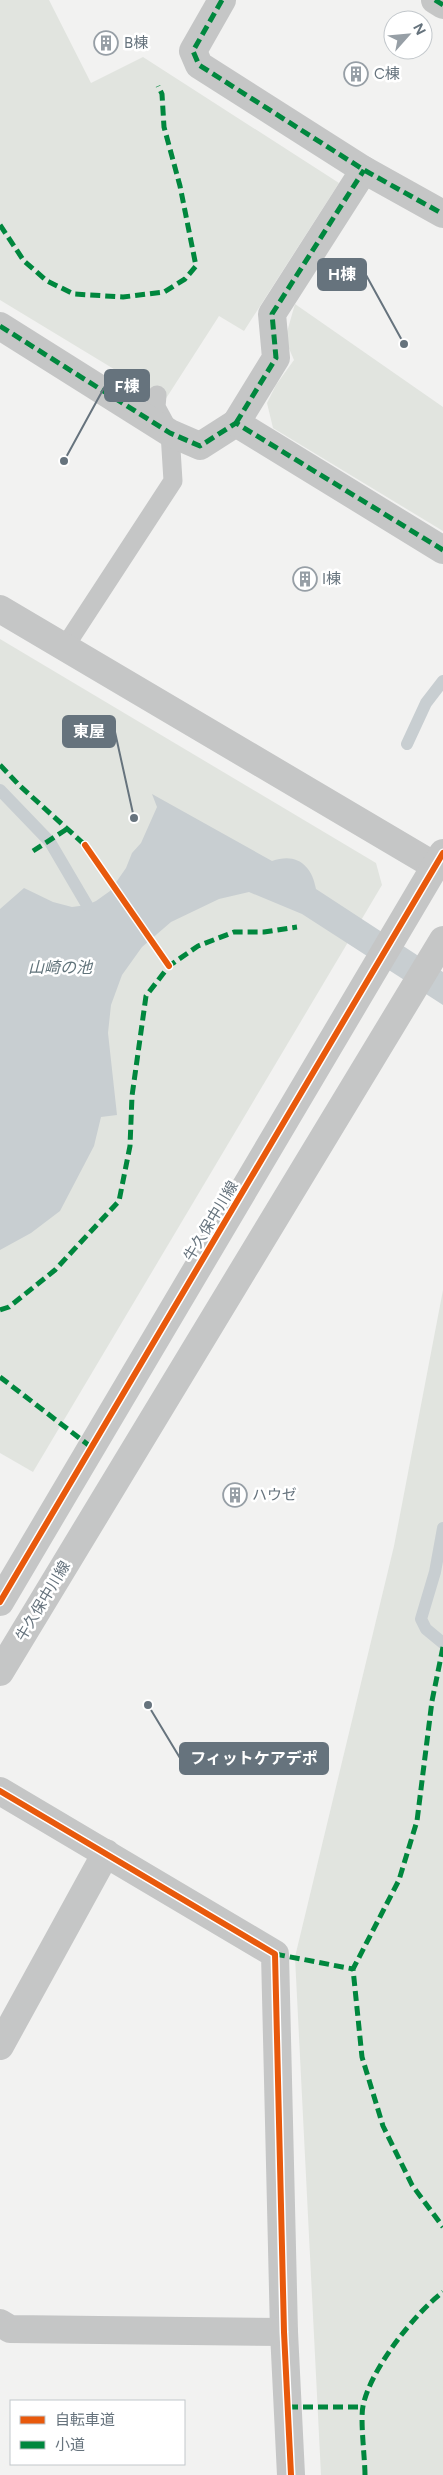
<svg xmlns="http://www.w3.org/2000/svg" width="443" height="2475" viewBox="0 0 443 2475" font-family="Figtree,'Noto Sans JP',sans-serif">
  <style>
    .green { fill: #e1e4df }
    .water { fill: #c8ced1 }
    .lines { fill: none; stroke-linecap: round; stroke-linejoin: round }
    .stream { stroke: #c8ced1; stroke-width: 12 }
    .service { stroke: #c5c6c6; stroke-width: 19 }
    .pedestrian { stroke: #c5c6c6; stroke-width: 28 }
    .minor { stroke: #c5c6c6; stroke-width: 28 }
    .tertiary { stroke: #c5c6c6; stroke-width: 28 }
    .quiet { stroke: #00873e; stroke-width: 5; stroke-dasharray: 10 5; stroke-linecap: butt }
    .cycleway-casing { stroke: #fff; stroke-width: 9 }
    .cycleway { stroke: #e8590c; stroke-width: 6 }
    .labels { text-anchor: middle; stroke-width: 5; stroke-linejoin: round; paint-order: stroke }
    .poi-label { font-size: 15px; fill: #66737d; stroke: #fff; text-anchor: start }
    .street-label { font-size: 15px; fill: #66737d; stroke: #fff }
    .water-label { font-size: 16px; font-style: italic; fill: #62747b; stroke: #fff }
    .leader { fill: none; stroke: #66737d; stroke-width: 2 }
    .callout-dot { fill: #66737d; stroke: #fff; stroke-width: 2 }
    .callout { fill: #66737d; stroke: #66737d; stroke-width: 2 }
    .callout-label { font-size: 16px; text-anchor: middle; font-weight: bold; fill: #fff }
  </style>
  <rect width="100%" height="100%" fill="#f2f2f1"/>
  <g class="green">
    <polygon points="0,0 49,0 91,83 143,57 339,183 244,331 219,316 165,400 0,300"/>
    <polygon points="295,304 443,407 443,531 273,428 267,403 276,385 294,360 285,339"/>
    <polygon points="0,639 376,863 382,885 33,1472 0,1453"/>
    <polygon points="443,1290 443,2475 321,2475 295,1957 394,1546"/>
  </g>
  <path class="water" d="M152 794 272 861C296 852 312 865 316 889L443 972V1005L302 914 249 892 219 899 171 922 142 947 122 975 111 1005 108 1033 117 1115 101 1117 94 1146 60 1211 31 1233 0 1250V909L24 888 53 902 72 907 87 905 96 901 110 891 126 868 132 853 141 843 157 807Z"/>
  <g class="lines">
    <g class="stream">
      <polyline points="407,744 426,703 443,681"/>
      <polyline points="0,790 50,842 87,905"/>
      <polyline points="443,1528 435,1572 421,1619 426,1629 443,1643"/>
    </g>
    <polyline class="service" points="64,648 173,481 170,433 156,407 157,395"/>
    <g class="pedestrian">
      <polyline points="222,0 193,51 199,65 364,170 443,214"/>
      <polyline points="435,0 443,5"/>
      <polyline points="0,326 170,433 200,446 236,423 443,550"/>
      <polyline points="236,423 276,358 272,314 364,170"/>
    </g>
    <g class="minor">
      <polyline points="0,609 435,866"/>
      <polyline points="0,1791 275,1954 284,2332 291,2475"/>
      <polyline points="0,2046 106,1853"/>
      <polyline points="0,2323 10,2329 284,2332"/>
    </g>
    <g class="tertiary">
      <polyline points="0,1602 443,853"/>
      <polyline points="0,1672 443,940"/>
    </g>
    <g class="quiet">
      <polyline points="222,0 193,51 199,65 364,170 443,214"/>
      <polyline points="435,0 443,5"/>
      <polyline points="0,225 24,261 47,281 74,294 123,297 164,292 185,279 196,266 180,186 164,127 162,94 158,86"/>
      <polyline points="0,326 170,433 200,446 236,423 443,550"/>
      <polyline points="236,423 276,358 272,314 364,170"/>
      <polyline points="0,765 20,786 85,845"/>
      <polyline points="33,851 67,829"/>
      <polyline points="0,1310 9,1307 55,1270 119,1201 130,1146 132,1096 146,996 169,966 198,946 234,932 264,932 297,927"/>
      <polyline points="0,1377 91,1447"/>
      <polyline points="443,1647 432,1701 417,1821 399,1880 353,1969 362,2057 383,2126 412,2185 443,2227"/>
      <polyline points="275,1954 353,1969"/>
      <polyline points="288,2407 362,2407"/>
      <path d="M365 2475C365 2459 360 2420 363 2406 370 2370 414 2314 443 2292"/>
    </g>
    <g class="cycleway-casing">
      <g id="cycleway">
        <polyline points="85,845 169,966"/>
        <polyline points="0,1602 443,853"/>
        <polyline points="0,1791 275,1954 284,2332 291,2475"/>
      </g>
    </g>
    <use href="#cycleway" class="cycleway"/>
  </g>
  <defs>
    <g id="building-ring" transform="scale(1.25)"><circle r="9.5" fill="#fff" stroke="#979fa6" stroke-width="1.5"/><path d="M-4-6H4V6H1V3H-1V6H-4ZM-2.5-4.3h1.7v1.8h-1.7ZM.8-4.3h1.7v1.8H.8ZM-2.5-1h1.7V.8h-1.7ZM.8-1h1.7V.8H.8Z" fill="#979fa6"/></g>
  </defs>
  <g fill-rule="evenodd">
    <use href="#building-ring" x="106" y="43"/>
    <use href="#building-ring" x="356" y="74"/>
    <use href="#building-ring" x="305" y="579"/>
    <use href="#building-ring" x="235" y="1495"/>
  </g>
  <g class="labels">
    <g class="poi-label">
      <text x="124" y="48">B棟</text>
      <text x="374" y="79">C棟</text>
      <text x="322" y="584">I棟</text>
      <text x="252" y="1500">ハウゼ</text>
    </g>
    <g class="street-label">
      <text transform="translate(211 1221) rotate(-59)" y="5">牛久保中川線</text>
      <text transform="translate(43 1601) rotate(-59)" y="5">牛久保中川線</text>
    </g>
    <g class="water-label">
      <text x="60" y="973">山崎の池</text>
    </g>
  </g>
  <path class="leader" d="M404 344L366 275M64 461L105 386M134 818L115 732M148 1705L180 1758"/>
  <g class="callout-dot">
    <circle cx="404" cy="344" r="5"/>
    <circle cx="64" cy="461" r="5"/>
    <circle cx="134" cy="818" r="5"/>
    <circle cx="148" cy="1705" r="5"/>
  </g>
  <g class="callout">
    <rect x="318" y="259" width="48" height="31" rx="5"/>
    <rect x="105" y="370" width="44" height="31" rx="5"/>
    <rect x="63" y="716" width="52" height="31" rx="5"/>
    <rect x="180" y="1743" width="148" height="31" rx="5"/>
  </g>
  <g class="callout-label">
    <text x="342" y="280">H棟</text>
    <text x="127" y="392">F棟</text>
    <text x="89" y="737">東屋</text>
    <text x="254" y="1764">フィットケアデポ</text>
  </g>
  <rect x="10" y="2400" width="175" height="65" fill="#ffffff" stroke="#c2c7cb"/>
  <rect x="20" y="2416" width="25" height="8" fill="#e8590c" stroke="#c2c7cb"/>
  <text x="55" y="2425" font-size="15" fill="#66737d">自転車道</text>
  <rect x="20" y="2441" width="25" height="8" fill="#00873e" stroke="#c2c7cb"/>
  <text x="55" y="2450" font-size="15" fill="#66737d">小道</text>
  <g transform="translate(408 35) rotate(63)"><circle r="24" fill="#ffffff" stroke="#c2c7cb"/>
  <path d="M0-4L9 19L0 12L-9 19Z" fill="#979fa6"/>
  <text y="-8" font-size="14" font-weight="bold" text-anchor="middle" fill="#66737d">N</text>
  </g>
</svg>
